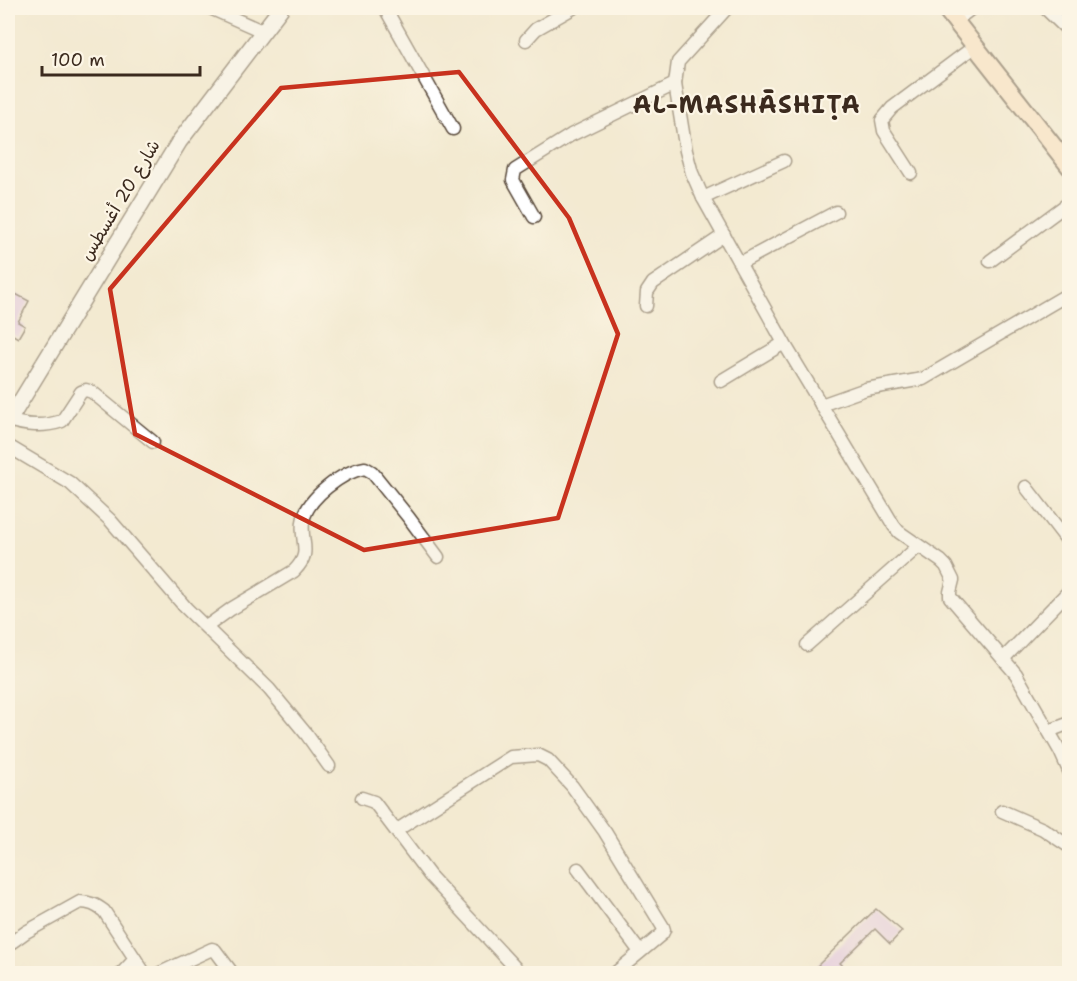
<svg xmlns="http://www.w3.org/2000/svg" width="1077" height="981" viewBox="0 0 1077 981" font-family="'Shantell Sans','Playpen Sans Arabic',sans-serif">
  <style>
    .building { fill: #d4aaef }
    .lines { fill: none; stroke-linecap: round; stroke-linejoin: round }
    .minor-casing { stroke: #574739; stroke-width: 15 }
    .tertiary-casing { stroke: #574739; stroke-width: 18 }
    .secondary-casing { stroke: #574739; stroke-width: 20 }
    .minor { stroke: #fff; stroke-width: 12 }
    .tertiary { stroke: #fff; stroke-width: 15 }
    .secondary { stroke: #fee4c6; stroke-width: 16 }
    .marked { fill: none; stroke: #c8321e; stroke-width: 4.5; stroke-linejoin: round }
    .labels { text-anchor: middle; stroke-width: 4.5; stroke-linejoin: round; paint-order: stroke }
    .street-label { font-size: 18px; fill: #3b2a1e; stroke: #fcf5e5 }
    .district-label { font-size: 24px; font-weight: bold; letter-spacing: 1.5px; fill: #3b2a1e; stroke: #fcf5e5 }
  </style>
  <rect width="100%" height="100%" fill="#fcf5e5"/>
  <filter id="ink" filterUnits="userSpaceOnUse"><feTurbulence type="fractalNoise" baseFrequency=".0167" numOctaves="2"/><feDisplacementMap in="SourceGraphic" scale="12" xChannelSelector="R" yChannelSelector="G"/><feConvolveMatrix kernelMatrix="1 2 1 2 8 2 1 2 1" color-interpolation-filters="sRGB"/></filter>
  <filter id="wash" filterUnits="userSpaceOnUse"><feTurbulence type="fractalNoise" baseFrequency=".008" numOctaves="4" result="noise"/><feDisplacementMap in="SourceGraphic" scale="24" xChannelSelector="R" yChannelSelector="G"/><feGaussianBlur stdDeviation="1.35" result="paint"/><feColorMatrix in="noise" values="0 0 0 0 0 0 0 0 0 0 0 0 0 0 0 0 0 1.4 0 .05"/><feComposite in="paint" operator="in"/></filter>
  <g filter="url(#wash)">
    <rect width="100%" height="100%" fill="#f3ead1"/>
    <g id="blocks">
      <g class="building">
        <polygon points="8,290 29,301 18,322 25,326 18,338 8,332"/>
        <polygon points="876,909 902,931 890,944 875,929 840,963 852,974 819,974 814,969"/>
      </g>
    </g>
  </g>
  <g filter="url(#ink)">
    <use href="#blocks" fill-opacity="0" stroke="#574739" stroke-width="1.5"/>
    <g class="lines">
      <g class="minor-casing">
        <g id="minor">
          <polyline points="210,8 262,31"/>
          <polyline points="385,8 453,129"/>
          <polyline points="727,8 678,62 675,84 686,151 692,173 703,198 784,343 894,526 899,532 941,561 946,566 953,580 950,592 950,597 1016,674 1060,751 1070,773"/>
          <polyline points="1045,8 1070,32"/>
          <polyline points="955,21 972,8"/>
          <polyline points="526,40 536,29 573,8"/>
          <polyline points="911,173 884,131 882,120 892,108 975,46"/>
          <polyline points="703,198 784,161"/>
          <polyline points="534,217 513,180 515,170 571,135 675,84"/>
          <polyline points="990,261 1070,202"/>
          <polyline points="740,263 836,212"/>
          <polyline points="646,306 647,292 653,283 724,235"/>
          <polyline points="721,381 784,343"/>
          <polyline points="821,405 866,389 923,379 1070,293"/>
          <path d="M9 420C25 426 45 427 62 421L81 392 86 390 92 392 153 442"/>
          <polyline points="8,446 70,483 110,520 186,608 269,689 307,735 329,766"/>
          <polyline points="1026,487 1070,544"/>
          <path d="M206 627 231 609 294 571C313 552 300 543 303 522 306 498 344 471 365 468L372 472 409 518 438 557"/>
          <polyline points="807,645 919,546"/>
          <polyline points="1003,659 1070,590"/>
          <polyline points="1049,731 1070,723"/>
          <polyline points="362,798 374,802 430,876 521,974"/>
          <polyline points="1002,811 1043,829 1070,847"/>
          <polyline points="397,830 511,757 538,755 548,760 572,786 605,832 663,927 664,930 662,934 614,974"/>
          <polyline points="578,869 640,952"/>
          <path d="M8 945 26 932 80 902C90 902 96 905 104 911L145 974"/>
          <polyline points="121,974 135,959"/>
          <polyline points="158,974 212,949 215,950 233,974"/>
        </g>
      </g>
      <g class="tertiary-casing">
        <polyline id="tertiary" points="8,422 179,142 281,8"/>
      </g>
      <g class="secondary-casing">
        <polyline id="secondary" points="945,8 1070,167"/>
      </g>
      <use href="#minor" class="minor"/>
      <use href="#tertiary" class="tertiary"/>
      <use href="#secondary" class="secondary"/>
    </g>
  </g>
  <path d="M0 0H1077V981H0ZM459 72 569 218 618 334 558 518 364 550 135 434 110 289 281 88Z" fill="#f3ead1" fill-opacity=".55" fill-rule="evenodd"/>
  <path class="marked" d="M459 72 569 218 618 334 558 518 364 550 135 434 110 289 281 88Z"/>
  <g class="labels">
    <g class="street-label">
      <text transform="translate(120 200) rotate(-59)" y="6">شارع 20 أغسطس</text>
    </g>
    <g class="district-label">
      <text x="747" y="113">AL-MASHĀSHIṬA</text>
    </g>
  </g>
  <rect width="1077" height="981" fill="none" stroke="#fcf5e5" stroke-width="30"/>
  <path d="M42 66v9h158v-9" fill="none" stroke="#3b2a1e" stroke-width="3"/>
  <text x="51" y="66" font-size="18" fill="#3b2a1e" stroke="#fcf5e5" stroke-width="4.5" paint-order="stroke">100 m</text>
</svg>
